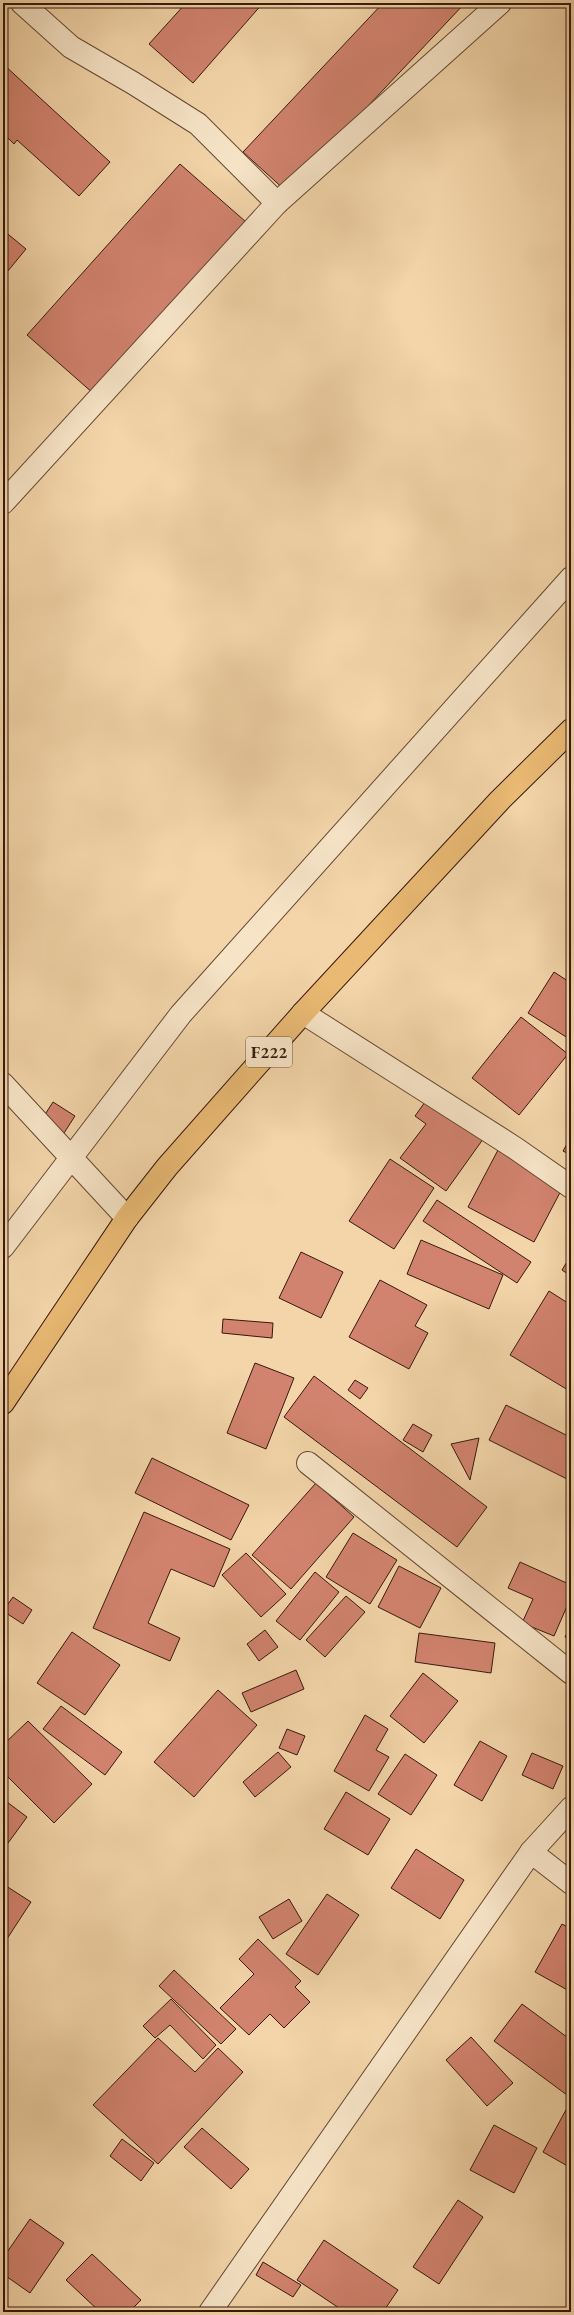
<svg xmlns="http://www.w3.org/2000/svg" width="574" height="2315" viewBox="0 0 574 2315" font-family="'EB Garamond',serif">
  <style>
    .building { fill: #d2836f; stroke: #37190d }
    .lines { fill: none; stroke-linecap: round; stroke-linejoin: round }
    .minor-casing { stroke: #664834; stroke-width: 24 }
    .major-casing { stroke: #37190d; stroke-width: 24 }
    .minor { stroke: #f7e4c7; stroke-width: 22 }
    .major { stroke: #eaba74; stroke-width: 22 }
    .labels { text-anchor: middle; stroke-width: 3.5; stroke-linejoin: round; paint-order: stroke }
    .shield { fill: #f7e4c7; stroke: #715645; stroke-width: 1 }
    .shield-label { font-size: 17px; font-weight: bold; fill: #37190d }
  </style>
  <rect width="100%" height="100%" fill="#f3d5a9"/>
  <filter id="stains"><feTurbulence type="fractalNoise" baseFrequency=".005" numOctaves="4"/><feColorMatrix values="0 0 0 0 .2 0 0 0 0 .09 0 0 0 0 .02 0 0 0 .5 -.17"/></filter>
  <radialGradient id="worn" r=".72"><stop offset=".6" stop-color="#630" stop-opacity="0"/><stop offset="1" stop-color="#630" stop-opacity=".3"/></radialGradient>
  <g class="building">
    <polygon points="186,3 263,3 193,83 149,44"/>
    <polygon points="383,3 465,3 287,192 243,152"/>
    <polygon points="3,64 110,162 79,196 17,140 14,144 3,133"/>
    <polygon points="180,164 246,222 94,394 27,335"/>
    <polygon points="3,230 26,249 3,277"/>
    <polygon points="554,972 571,983 571,1040 528,1013"/>
    <polygon points="521,1017 568,1054 519,1115 472,1078"/>
    <polygon points="430,1095 486,1135 446,1191 400,1158 426,1124 415,1116"/>
    <polygon points="53,1102 75,1116 57,1144 35,1130"/>
    <polygon points="571,1137 571,1155 563,1151"/>
    <polygon points="498,1150 564,1185 534,1242 468,1207"/>
    <polygon points="390,1159 434,1188 394,1249 349,1221"/>
    <polygon points="437,1200 531,1262 517,1283 423,1221"/>
    <polygon points="421,1240 503,1275 489,1309 407,1274"/>
    <polygon points="301,1252 343,1272 321,1318 279,1298"/>
    <polygon points="571,1255 571,1276 562,1270"/>
    <polygon points="380,1280 427,1305 415,1326 428,1333 409,1369 349,1337"/>
    <polygon points="549,1291 571,1305 571,1384 568,1390 510,1355"/>
    <polygon points="223,1319 273,1323 272,1338 222,1333"/>
    <polygon points="255,1363 294,1378 266,1449 227,1433"/>
    <polygon points="314,1376 487,1507 457,1547 284,1417"/>
    <polygon points="355,1380 368,1388 360,1399 348,1390"/>
    <polygon points="506,1405 570,1437 571,1434 571,1481 489,1440"/>
    <polygon points="413,1424 432,1435 423,1452 403,1440"/>
    <polygon points="479,1438 470,1480 451,1444"/>
    <polygon points="152,1458 249,1505 231,1540 135,1493"/>
    <polygon points="316,1483 354,1517 291,1589 252,1555"/>
    <polygon points="144,1512 230,1549 214,1587 171,1569 148,1623 180,1638 170,1661 93,1628"/>
    <polygon points="353,1533 397,1560 370,1604 326,1577"/>
    <polygon points="246,1553 286,1594 261,1617 222,1575"/>
    <polygon points="520,1562 571,1585 571,1597 554,1636 522,1623 533,1599 508,1588"/>
    <polygon points="399,1566 441,1588 420,1628 378,1607"/>
    <polygon points="315,1572 339,1592 300,1640 276,1621"/>
    <polygon points="346,1596 365,1612 325,1657 306,1640"/>
    <polygon points="13,1597 32,1610 23,1624 3,1611"/>
    <polygon points="571,1625 571,1640 565,1637"/>
    <polygon points="265,1630 278,1647 259,1661 247,1644"/>
    <polygon points="72,1632 120,1665 85,1715 37,1683"/>
    <polygon points="419,1633 495,1643 491,1673 415,1662"/>
    <polygon points="296,1670 304,1689 251,1712 242,1693"/>
    <polygon points="423,1673 458,1701 424,1743 390,1716"/>
    <polygon points="218,1690 257,1725 194,1797 154,1762"/>
    <polygon points="61,1706 122,1752 105,1775 43,1729"/>
    <polygon points="365,1715 388,1729 376,1750 389,1757 369,1791 334,1771"/>
    <polygon points="28,1721 92,1784 54,1823 3,1772 3,1745"/>
    <polygon points="287,1729 305,1736 297,1755 279,1748"/>
    <polygon points="480,1741 507,1756 482,1801 454,1785"/>
    <polygon points="278,1752 291,1767 255,1797 243,1782"/>
    <polygon points="532,1753 563,1766 553,1789 522,1775"/>
    <polygon points="405,1754 437,1775 411,1815 378,1794"/>
    <polygon points="346,1792 390,1819 368,1855 324,1829"/>
    <polygon points="3,1799 27,1817 3,1850"/>
    <polygon points="416,1849 464,1880 440,1919 391,1888"/>
    <polygon points="3,1884 31,1902 3,1945"/>
    <polygon points="327,1894 359,1915 318,1975 286,1954"/>
    <polygon points="289,1899 302,1921 273,1939 259,1917"/>
    <polygon points="562,1924 571,1929 571,1992 535,1972"/>
    <polygon points="258,1939 301,1981 295,1987 310,2002 284,2028 270,2014 249,2035 220,2008 254,1974 239,1959"/>
    <polygon points="174,1970 236,2029 221,2044 159,1986"/>
    <polygon points="171,1999 216,2045 203,2059 170,2025 155,2038 143,2026"/>
    <polygon points="522,2004 571,2040 571,2098 494,2041"/>
    <polygon points="471,2037 513,2083 487,2106 446,2060"/>
    <polygon points="158,2038 195,2072 218,2048 243,2072 158,2164 93,2105"/>
    <polygon points="567,2108 571,2110 571,2168 543,2152"/>
    <polygon points="494,2125 537,2148 514,2193 470,2170"/>
    <polygon points="202,2128 249,2169 231,2189 184,2147"/>
    <polygon points="122,2139 154,2163 141,2181 110,2156"/>
    <polygon points="458,2200 483,2217 439,2284 413,2267"/>
    <polygon points="30,2219 64,2243 30,2293 3,2274 3,2258"/>
    <polygon points="324,2240 398,2290 383,2312 345,2312 297,2280"/>
    <polygon points="92,2254 141,2300 129,2312 100,2312 66,2280"/>
    <polygon points="263,2262 301,2285 293,2297 256,2275"/>
  </g>
  <g class="lines">
    <g class="minor-casing">
      <g id="minor">
        <polyline points="22,3 71,47 133,83 198,124 277,203"/>
        <polyline points="3,503 277,203 500,3"/>
        <polyline points="303,1013 515,1148 571,1187"/>
        <polyline points="3,1084 127,1218"/>
        <polyline points="3,1247 181,1014 571,578"/>
        <polyline points="308,1463 571,1673"/>
        <polyline points="531,1852 571,1883"/>
        <polyline points="210,2312 531,1852 571,1808"/>
      </g>
    </g>
    <g class="major-casing">
      <polyline id="major" points="3,1403 127,1218 167,1167 303,1013 500,800 571,730"/>
    </g>
    <use href="#minor" class="minor"/>
    <use href="#major" class="major"/>
  </g>
  <g class="labels">
    <rect class="shield" x="246" y="1037" width="46" height="30" rx="3"/>
    <g class="shield-label">
      <text x="269" y="1058">F222</text>
    </g>
  </g>
  <rect width="574" height="2315" fill="none" stroke="#f3d5a9" stroke-width="16"/>
  <rect x="4" y="4" width="566" height="2307" fill="none" stroke="#37190d" stroke-width="2"/>
  <rect x="8" y="8" width="558" height="2299" fill="none" stroke="#37190d"/>
  <rect width="100%" height="100%" filter="url(#stains)"/>
  <rect width="100%" height="100%" fill="url(#worn)"/>
</svg>
